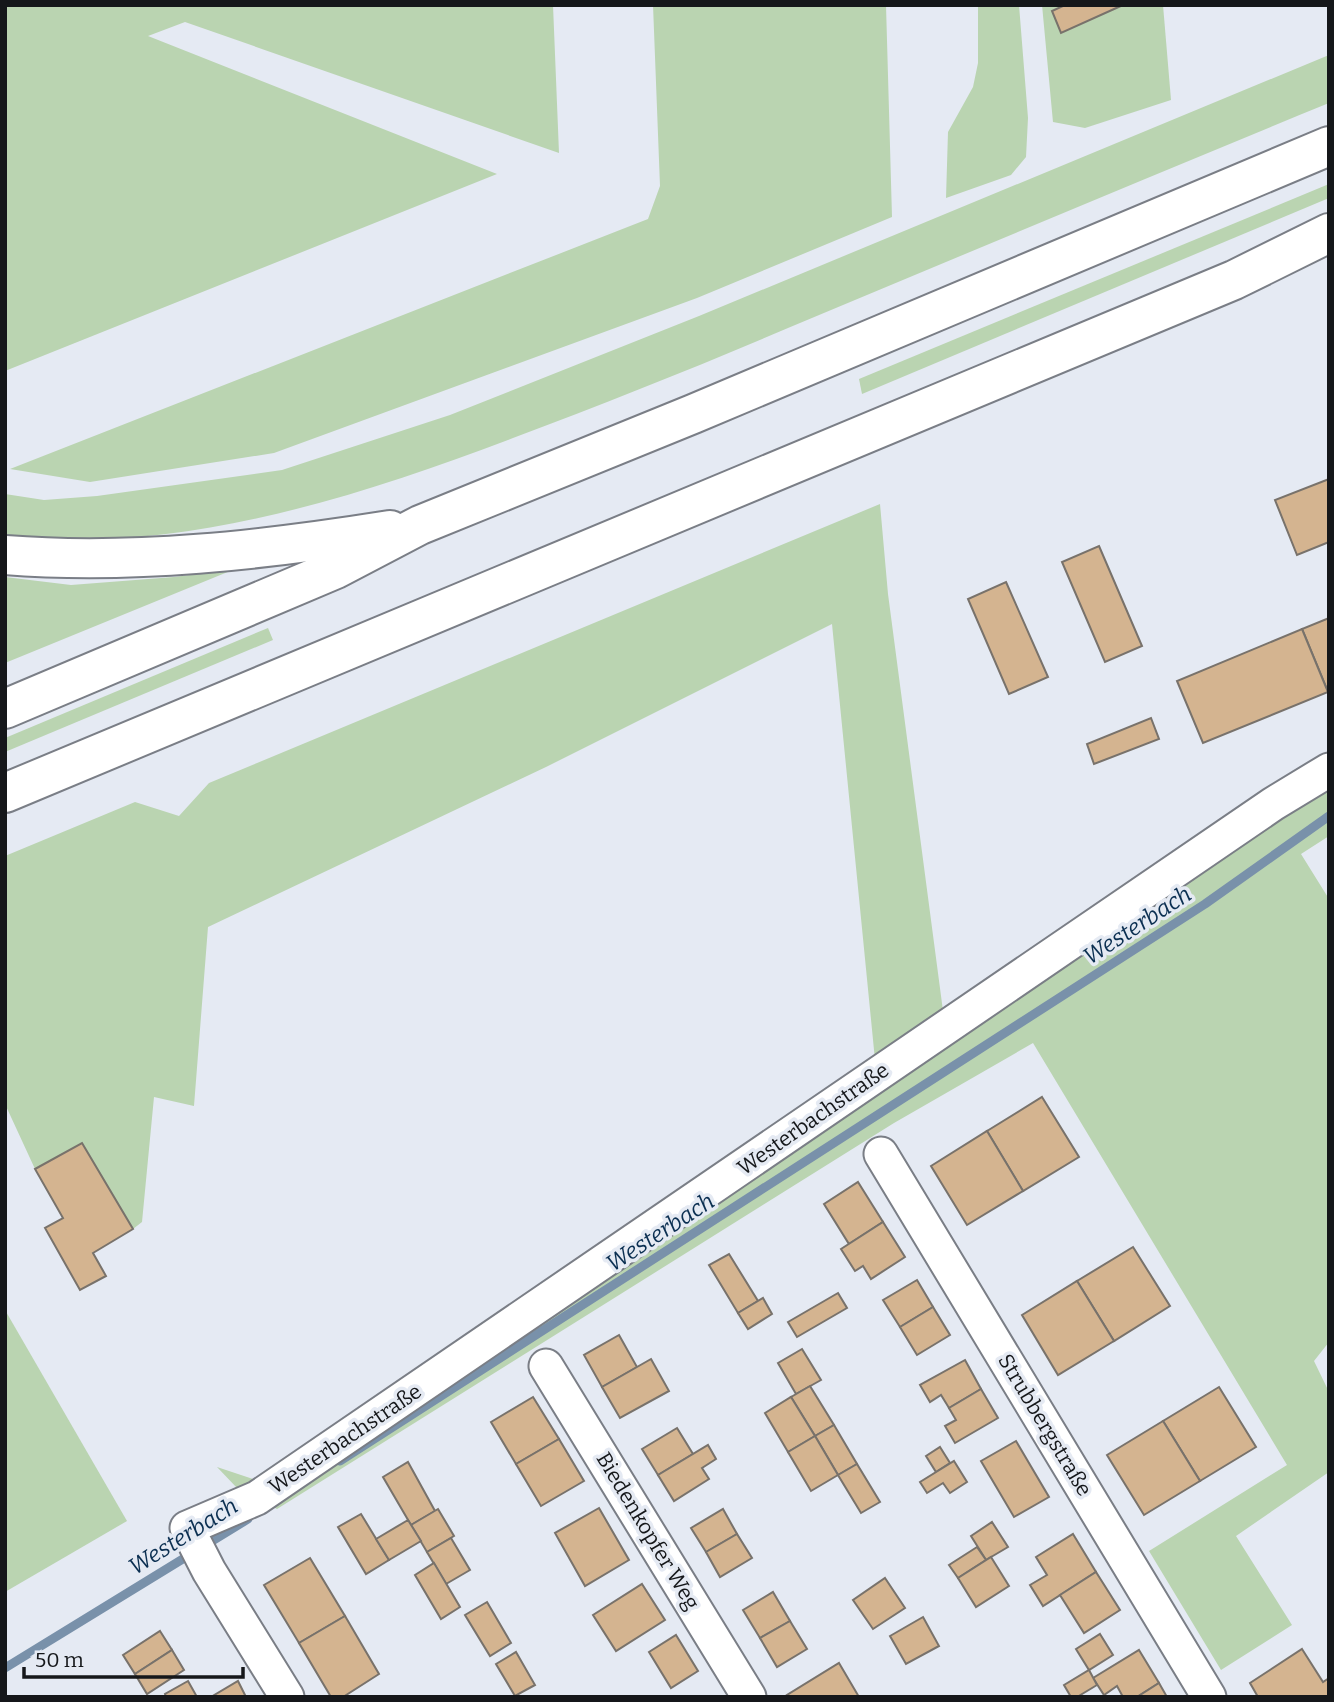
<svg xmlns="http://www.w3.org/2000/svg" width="1334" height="1702" viewBox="0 0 1334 1702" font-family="Bitter,serif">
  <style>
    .green { fill: #bad4b1 }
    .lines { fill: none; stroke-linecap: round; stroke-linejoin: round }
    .stream { stroke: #7991aa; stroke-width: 9 }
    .building { fill: #d4b490; stroke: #78726b; stroke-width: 2 }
    .minor-casing { stroke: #7a7e86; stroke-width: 37 }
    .motorway-casing { stroke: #7a7e86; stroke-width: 42 }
    .minor { stroke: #fff; stroke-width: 33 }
    .motorway { stroke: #fff; stroke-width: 38 }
    .labels { text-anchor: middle; stroke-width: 7; stroke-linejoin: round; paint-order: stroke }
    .street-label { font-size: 21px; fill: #15171a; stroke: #e5eaf3 }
    .water-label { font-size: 23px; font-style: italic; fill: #0b2f51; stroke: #e5eaf3 }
  </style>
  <rect width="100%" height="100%" fill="#e5eaf3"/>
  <g class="green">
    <polygon points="5,5 553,5 559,153 185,22 148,36 497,174 5,371"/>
    <polygon points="653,5 886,5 892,217 697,298 274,453 90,482 10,469 648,219 660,186"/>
    <polygon points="978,5 1019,5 1028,118 1026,157 1011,175 946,198 948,132 973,87 978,63"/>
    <polygon points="1042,5 1163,5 1171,100 1085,128 1053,122"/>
    <path d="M1329 55V103C1148 177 968 253 788 328 697 367 606 403 513 438 351 499 181 554 5 537V494L44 500 97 496 282 470 450 415 699 316Z"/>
    <polygon points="1329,184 1329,198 862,394 859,379"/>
    <polygon points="880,504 888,594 943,1011 1329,764 1329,836 1301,854 1329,899 1329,1342 1314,1361 1329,1392 1329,1472 1236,1536 1292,1625 1221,1670 1149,1551 1287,1465 1033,1043 894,1123 277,1509 237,1488 217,1467 262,1482 875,1060 832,624 546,767 208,927 194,1106 154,1097 142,1222 133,1229 82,1144 35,1169 5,1104 5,856 135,802 179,816 209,783"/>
    <polygon points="235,569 5,663 5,577 71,585 174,577"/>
    <polygon points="268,628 273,640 5,752 5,738"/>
    <polygon points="5,1310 127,1521 5,1592"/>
  </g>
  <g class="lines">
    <g class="stream">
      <polyline points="340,1461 1205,904 1329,816"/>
      <polyline points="5,1668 248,1519"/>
    </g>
  </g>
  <g class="building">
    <polygon points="1065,5 1123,5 1061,33 1052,11"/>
    <polygon points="1329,479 1329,542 1297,555 1275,500"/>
    <polygon points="1099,546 1142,646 1105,662 1062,562"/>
    <polygon points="1006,582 1048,677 1009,694 968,599"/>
    <polygon points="1329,618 1329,692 1328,692 1302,629"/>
    <polygon points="1302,629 1328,692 1203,743 1177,681"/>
    <polygon points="1151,718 1159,739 1094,764 1087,744"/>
    <polygon points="1042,1097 1079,1157 1023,1191 987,1131"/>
    <polygon points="987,1131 1023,1191 967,1225 931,1166"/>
    <polygon points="82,1143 133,1229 93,1253 106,1276 80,1290 45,1228 63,1218 35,1169"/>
    <polygon points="858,1182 883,1222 849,1244 824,1204"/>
    <polygon points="883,1222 905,1257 871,1279 863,1266 855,1271 841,1249"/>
    <polygon points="1133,1247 1170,1306 1114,1341 1077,1281"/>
    <polygon points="729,1254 758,1301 738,1313 709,1265"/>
    <polygon points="917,1280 933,1307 900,1327 883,1300"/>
    <polygon points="1077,1281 1114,1341 1058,1375 1022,1315"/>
    <polygon points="838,1293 847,1308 797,1337 788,1322"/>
    <polygon points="763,1298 772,1314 748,1329 738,1313"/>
    <polygon points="933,1307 950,1335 917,1355 900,1327"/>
    <polygon points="619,1335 637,1367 602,1387 584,1355"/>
    <polygon points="802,1349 821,1380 796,1394 778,1363"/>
    <polygon points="651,1359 669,1391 620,1418 602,1387"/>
    <polygon points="965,1360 981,1389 949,1408 941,1395 930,1402 920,1385"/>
    <polygon points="810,1386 834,1425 815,1436 791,1397"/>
    <polygon points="1219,1387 1256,1447 1200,1481 1163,1421"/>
    <polygon points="981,1389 998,1418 955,1443 945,1426 956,1420 949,1408"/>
    <polygon points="533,1397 559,1439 516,1464 491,1422"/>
    <polygon points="791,1397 815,1436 788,1452 765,1413"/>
    <polygon points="1163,1421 1200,1481 1144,1515 1107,1455"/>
    <polygon points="834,1425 857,1464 838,1475 815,1436"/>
    <polygon points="677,1428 693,1454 658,1475 642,1449"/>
    <polygon points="815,1436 838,1475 811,1491 788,1452"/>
    <polygon points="559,1439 584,1481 541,1506 516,1464"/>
    <polygon points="1016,1441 1049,1497 1014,1517 981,1461"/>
    <polygon points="708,1445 716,1459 702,1468 709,1479 674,1501 658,1475"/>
    <polygon points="940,1447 950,1463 936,1472 926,1456"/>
    <polygon points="954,1461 967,1482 950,1493 943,1483 927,1493 920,1482"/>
    <polygon points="408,1462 435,1511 411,1525 383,1477"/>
    <polygon points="857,1464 880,1502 861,1513 838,1475"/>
    <polygon points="599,1508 629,1560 585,1586 555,1533"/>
    <polygon points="438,1509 454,1536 427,1552 411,1525"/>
    <polygon points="723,1509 737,1534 706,1552 691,1528"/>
    <polygon points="361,1514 389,1560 366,1574 338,1527"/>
    <polygon points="408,1520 421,1541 389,1560 376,1539"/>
    <polygon points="992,1522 1008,1547 986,1560 971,1536"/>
    <polygon points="737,1534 752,1558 720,1577 706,1552"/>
    <polygon points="1073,1534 1096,1572 1043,1606 1030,1585 1047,1575 1036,1557"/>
    <polygon points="451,1538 470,1570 446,1584 427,1552"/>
    <polygon points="977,1547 986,1560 958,1578 949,1565"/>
    <polygon points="991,1557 1009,1586 976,1607 958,1578"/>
    <polygon points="310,1558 345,1616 299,1643 264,1585"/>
    <polygon points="434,1563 460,1607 441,1619 415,1575"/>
    <polygon points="1096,1572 1120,1610 1084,1633 1060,1595"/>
    <polygon points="885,1578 905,1608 873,1629 853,1600"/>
    <polygon points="642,1584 665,1620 616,1651 593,1615"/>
    <polygon points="773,1592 790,1621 760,1638 743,1610"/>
    <polygon points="487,1602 511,1643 490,1656 465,1615"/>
    <polygon points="345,1616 379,1674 343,1697 331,1697 299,1643"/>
    <polygon points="923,1617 939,1646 906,1664 890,1636"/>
    <polygon points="790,1621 807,1649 777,1667 760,1638"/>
    <polygon points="160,1631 172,1650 135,1674 123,1655"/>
    <polygon points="1100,1634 1113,1655 1089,1670 1076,1649"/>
    <polygon points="676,1635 698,1671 671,1688 649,1652"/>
    <polygon points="1302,1649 1323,1682 1329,1678 1329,1697 1258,1697 1250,1683"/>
    <polygon points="172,1650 184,1670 147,1694 135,1674"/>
    <polygon points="1139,1650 1159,1683 1137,1697 1123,1697 1117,1686 1104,1695 1093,1678"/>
    <polygon points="516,1652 535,1685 515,1696 496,1664"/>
    <polygon points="839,1663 859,1697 789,1697 787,1695"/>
    <polygon points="1089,1670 1097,1685 1077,1697 1071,1697 1064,1685"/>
    <polygon points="188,1681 197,1697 166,1697 165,1694"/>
    <polygon points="238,1681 246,1697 211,1697"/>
    <polygon points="1159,1683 1167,1697 1137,1697"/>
  </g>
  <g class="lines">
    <g class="minor-casing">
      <g id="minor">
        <polyline points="881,1154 1209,1697"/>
        <polyline points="546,1366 749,1697"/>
        <polyline points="287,1697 209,1571 187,1528 257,1498 1273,804 1329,770"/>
      </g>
    </g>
    <g class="motorway-casing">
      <g id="motorway">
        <path d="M5 555C133 565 264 550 390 530"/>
        <polyline points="5,709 336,569 420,525 693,414 1329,146"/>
        <polyline points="5,793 1234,280 1329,233"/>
      </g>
    </g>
    <use href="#minor" class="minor"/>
    <use href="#motorway" class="motorway"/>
  </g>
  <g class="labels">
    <g class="street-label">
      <text transform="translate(813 1119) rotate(-35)" y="7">Westerbachstraße</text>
      <text transform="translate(1045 1425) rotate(59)" y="7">Strubbergstraße</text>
      <text transform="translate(345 1439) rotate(-34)" y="7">Westerbachstraße</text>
      <text transform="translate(648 1531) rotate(59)" y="7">Biedenkopfer Weg</text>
    </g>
    <g class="water-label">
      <text transform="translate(1137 925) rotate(-33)" y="8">Westerbach</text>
      <text transform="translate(660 1232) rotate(-33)" y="8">Westerbach</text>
      <text transform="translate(183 1536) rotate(-32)" y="8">Westerbach</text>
    </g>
  </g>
  <rect width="1334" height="1702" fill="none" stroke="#15171a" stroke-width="14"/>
  <path d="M24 1667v10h219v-10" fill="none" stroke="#15171a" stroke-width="3.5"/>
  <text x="35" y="1667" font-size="21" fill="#15171a" stroke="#e5eaf3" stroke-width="5" paint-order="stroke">50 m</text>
</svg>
